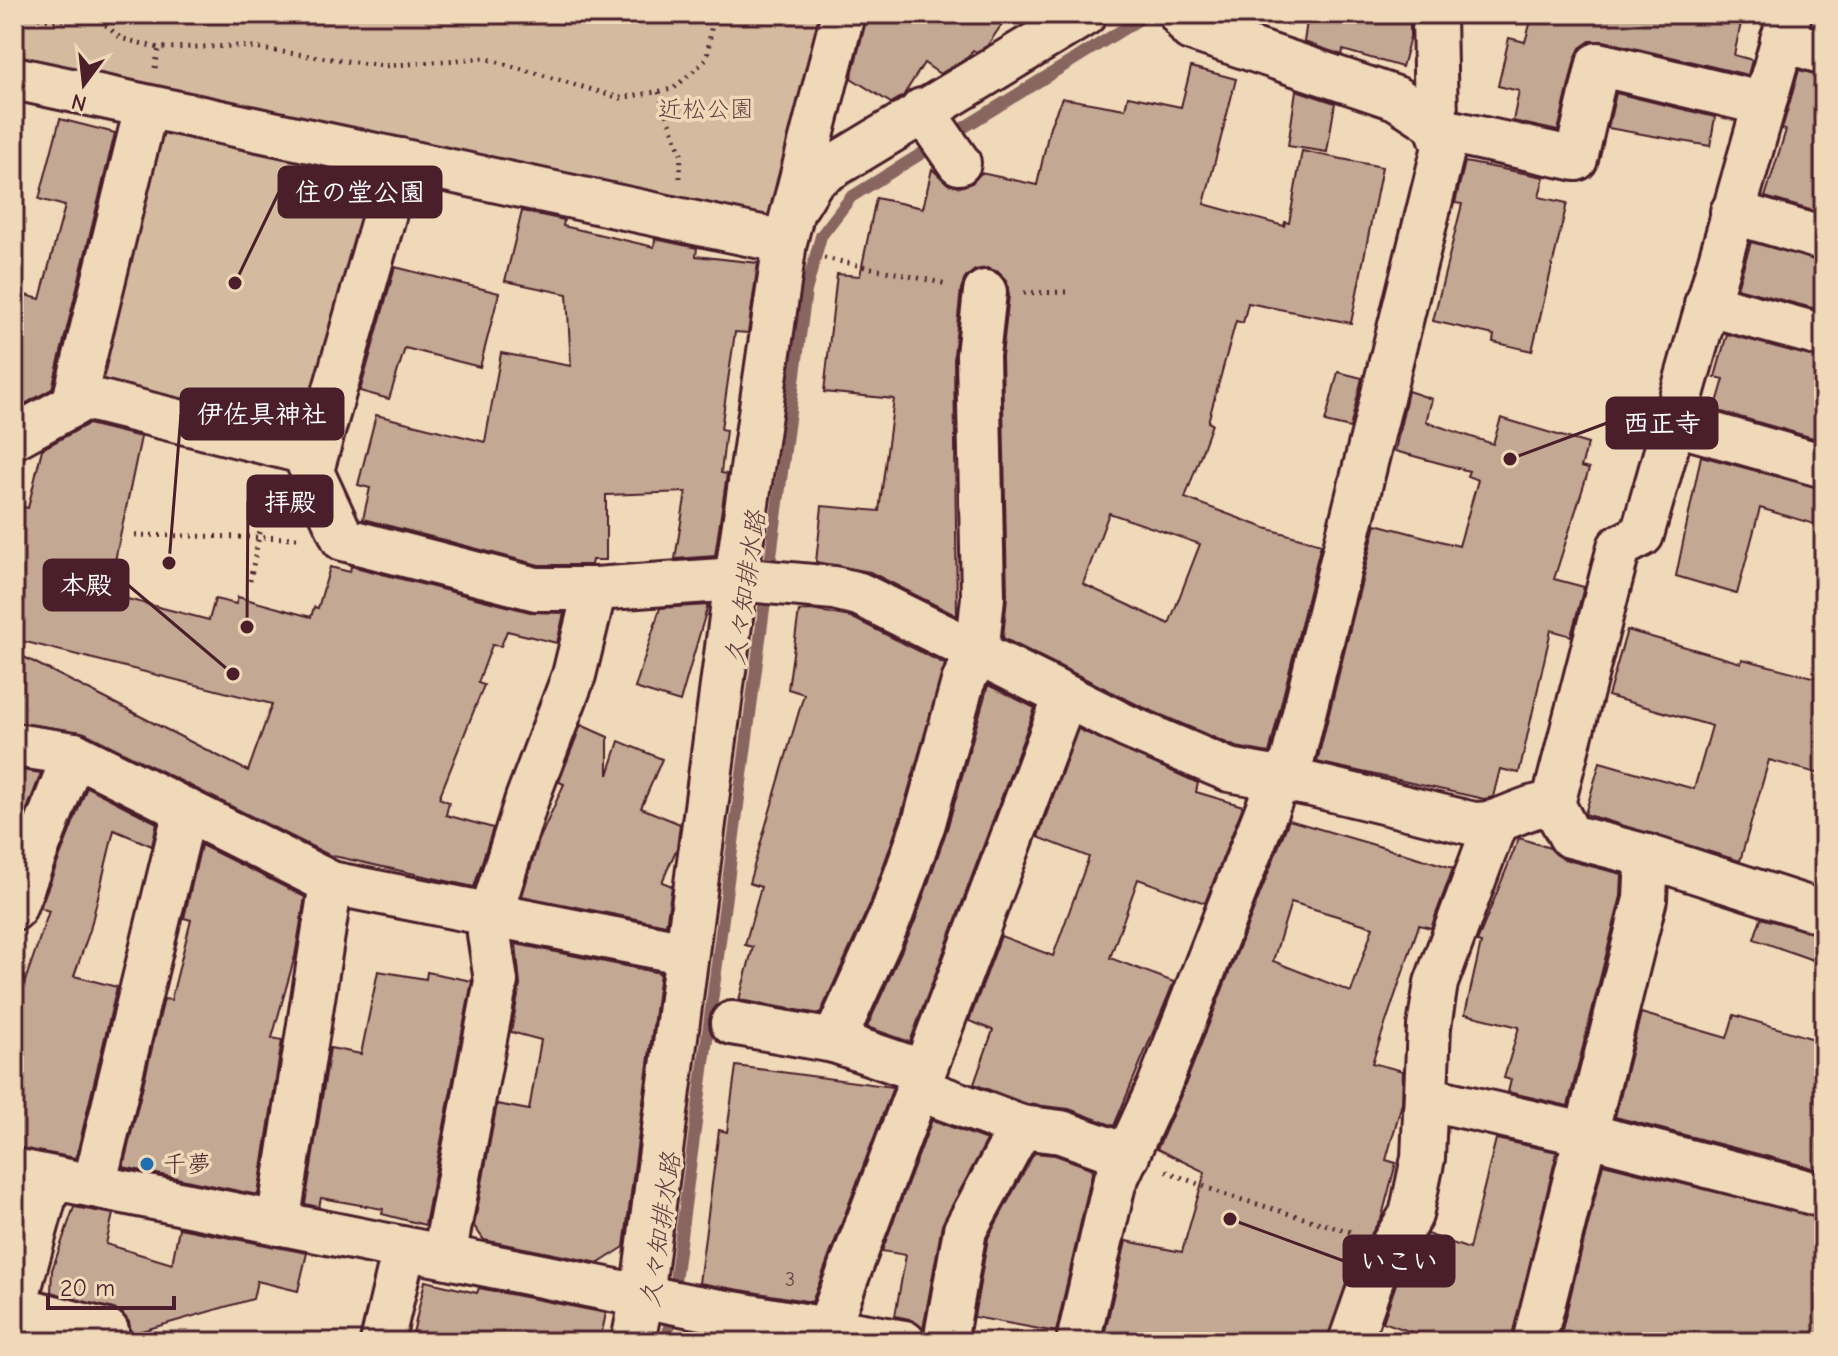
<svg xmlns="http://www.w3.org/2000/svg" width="1838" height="1356" viewBox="0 0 1838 1356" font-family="'Comic Neue','Klee One',sans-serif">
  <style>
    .green { fill: #d4bba0; stroke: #8f6d66; stroke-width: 2 }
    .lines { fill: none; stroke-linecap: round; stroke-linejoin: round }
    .stream { stroke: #896560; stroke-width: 12 }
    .building { fill: #c3a893; stroke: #4a1f2b; stroke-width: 2; fill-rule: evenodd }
    .minor-casing { stroke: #4a1f2b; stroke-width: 48 }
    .path { stroke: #4a1f2b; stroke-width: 5; stroke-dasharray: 2 6; stroke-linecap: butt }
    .minor { stroke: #efd9b8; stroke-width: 42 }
    .poi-dot { fill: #1f6fb2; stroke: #efd9b8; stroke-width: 3 }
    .labels { text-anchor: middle; stroke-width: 7; stroke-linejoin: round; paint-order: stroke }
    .number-label { font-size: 20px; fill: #684145 }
    .park-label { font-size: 24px; fill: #663e42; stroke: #efd9b8 }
    .poi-label { font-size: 24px; fill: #4a1f2b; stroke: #efd9b8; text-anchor: start }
    .water-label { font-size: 26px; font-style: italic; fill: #643c41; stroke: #efd9b8 }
    .leader { fill: none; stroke: #4a1f2b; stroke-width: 3 }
    .callout-dot { fill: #4a1f2b; stroke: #efd9b8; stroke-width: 3 }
    .callout { fill: #4a1f2b; stroke: #4a1f2b; stroke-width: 3 }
    .callout-label { font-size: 26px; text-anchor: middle; font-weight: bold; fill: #fff }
  </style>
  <rect width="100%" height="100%" fill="#efd9b8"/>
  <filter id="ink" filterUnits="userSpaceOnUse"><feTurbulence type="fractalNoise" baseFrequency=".0125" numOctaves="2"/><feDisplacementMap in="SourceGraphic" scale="16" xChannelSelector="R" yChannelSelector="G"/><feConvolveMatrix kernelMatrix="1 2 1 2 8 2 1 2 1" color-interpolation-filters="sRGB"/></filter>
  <g filter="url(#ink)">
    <g class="green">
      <polygon points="14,14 831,14 776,223 14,57"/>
      <polygon points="160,129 381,178 310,444 87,389"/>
    </g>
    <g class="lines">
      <polyline class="stream" points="667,1342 806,291 821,236 851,197 1148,14"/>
    </g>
    <g class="building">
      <polygon points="868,14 1009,14 987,46 976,52 973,50 968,57 940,74 924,63 903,96 891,103 851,78"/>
      <polygon points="1308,14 1389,14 1410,20 1410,37 1402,67 1343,50 1342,55 1304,42"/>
      <polygon points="1533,14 1743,14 1734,55 1752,60 1748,75 1604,41 1590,41 1580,48 1575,59 1558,131 1513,121 1519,91 1498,86 1509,38 1525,42"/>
      <path d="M1191 67 1236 79 1204 204 1284 226 1285 222 1289 223 1302 151 1382 167 1351 323 1248 303 1243 323 1236 321 1208 422 1212 424 1185 498 1265 528 1321 544 1269 753 1236 747 1138 705 1003 638 1007 596 1002 356 1009 295 1007 282 999 272 987 268 975 270 965 278 961 289 954 355 957 616 870 572 816 562 822 506 879 511 894 399 824 392 837 274 860 276 876 198 923 208 932 169 948 184 960 187 972 183 981 173 1037 185 1050 126 1062 98 1125 109 1128 96 1181 107ZM1109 513 1200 544 1169 624 1083 584Z"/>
      <polygon points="1799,70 1824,76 1824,214 1765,197 1786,130 1782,129"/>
      <polygon points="1296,90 1335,103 1327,152 1288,146"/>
      <polygon points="1616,93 1715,117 1710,146 1608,128"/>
      <polygon points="60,119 115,133 52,389 14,410 14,292 40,299 65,206 39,199"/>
      <polygon points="1465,162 1544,177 1539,197 1567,203 1532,351 1493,342 1494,335 1433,321 1462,204 1455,203"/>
      <polygon points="522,211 564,220 563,226 654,247 655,239 697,248 696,256 758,263 748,333 735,332 721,429 726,430 721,473 727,474 715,556 675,559 686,492 606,495 606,560 592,560 591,565 539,565 363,519 370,488 358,485 376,415 485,442 501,353 571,366 567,294 505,281"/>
      <polygon points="1751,242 1824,262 1824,311 1737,288"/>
      <polygon points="395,267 499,293 480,367 405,348 389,399 360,391"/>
      <polygon points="1727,334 1824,359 1824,441 1715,410 1724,379 1715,377"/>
      <polygon points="1338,372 1362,378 1350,428 1325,422"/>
      <polygon points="1408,391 1432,399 1426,422 1493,444 1501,418 1588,444 1581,467 1589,469 1554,579 1584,587 1571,636 1551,630 1519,773 1500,769 1493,797 1484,799 1317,762 1376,524 1459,546 1478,480 1467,476 1469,471 1395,451"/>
      <polygon points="88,424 141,437 108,594 209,620 215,599 236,604 238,597 311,617 314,607 318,608 330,567 350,572 351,566 530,612 564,613 557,643 507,631 501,646 492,645 478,683 484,685 439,798 449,802 446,815 493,828 474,887 329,855 85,733 14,722 14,652 248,771 272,704 14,639 14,505 28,508 42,449"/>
      <polygon points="1701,456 1824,489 1824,527 1760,508 1737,594 1676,576"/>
      <polygon points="708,605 680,702 635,688 660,608"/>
      <polygon points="811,610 851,617 945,664 901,816 870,904 820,1014 739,1000 753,947 745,945 761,887 749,883 804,694 788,689 799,611"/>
      <polygon points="1627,630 1741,663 1742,659 1824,680 1824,775 1769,760 1740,861 1585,814 1600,762 1694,789 1712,726 1608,696"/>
      <polygon points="988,685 1035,708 910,1042 867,1027 915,921 947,829"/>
      <polygon points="581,725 608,737 608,775 619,741 662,759 641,808 680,824 677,848 662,882 672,886 666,925 522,896 539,840 564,784 559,782"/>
      <polygon points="1078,729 1198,783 1196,792 1243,806 1205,903 1138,879 1110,958 1174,982 1114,1126 1069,1109 1027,1104 974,1084 993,1030 969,1021 1001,936 1053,956 1089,857 1038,837"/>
      <polygon points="14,769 41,773 14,843"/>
      <polygon points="87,787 157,823 152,846 114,830 90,930 74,976 117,987 76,1158 14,1147 14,987 22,990 49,911 40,908"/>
      <path d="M1289 820 1453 868 1431 928 1419 925 1372 1063 1403 1071 1402 1103 1386 1160 1396 1163 1382 1216 1352 1266 1327 1342 1103 1340 1126 1241 1182 1252 1205 1172 1157 1149 1181 1095ZM1291 902 1373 927 1351 992 1273 961Z"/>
      <polygon points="1519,838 1550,848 1563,859 1622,874 1621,896 1568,1106 1508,1092 1511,1080 1504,1078 1519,1027 1465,1014 1481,943 1477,942"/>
      <polygon points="201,845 305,897 295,956 272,1038 282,1040 258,1195 123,1167 164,999 171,1000 191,920 184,918"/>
      <polygon points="1761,918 1824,936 1824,964 1754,939"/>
      <polygon points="516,944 660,973 624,1247 599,1263 484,1240 474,1226 497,1104 529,1110 541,1040 511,1032 520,985"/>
      <polygon points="378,971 426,979 427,972 472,981 425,1225 382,1214 383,1209 321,1198 319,1207 305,1204 330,1048 361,1054"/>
      <polygon points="1641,1013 1727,1038 1734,1015 1824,1042 1824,1171 1615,1117"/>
      <polygon points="736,1066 893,1087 812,1302 699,1283 719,1130 727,1132"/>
      <polygon points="932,1120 987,1140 942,1225 923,1329 909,1319 895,1316 906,1255 882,1251"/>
      <polygon points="1496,1139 1557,1152 1511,1342 1440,1342 1383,1322 1396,1284 1427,1234 1469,1249"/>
      <polygon points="1034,1153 1055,1155 1093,1169 1056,1332 974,1317 988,1238"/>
      <polygon points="1603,1164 1824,1219 1824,1342 1559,1342"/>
      <polygon points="74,1207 113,1214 106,1244 172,1264 179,1228 307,1253 298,1291 257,1281 253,1299 131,1334 129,1322 122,1313 51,1292 52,1270"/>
      <polygon points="425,1281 477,1293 479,1288 606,1313 601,1337 576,1342 411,1342"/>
      <polygon points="693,1331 760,1342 691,1342"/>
    </g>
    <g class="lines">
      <g class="minor-casing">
        <g id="minor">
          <polyline points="1180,14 1191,29 1396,98 1436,124"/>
          <polyline points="1790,14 1642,535 1619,547 1553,804 1570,836 1647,856 1824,913"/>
          <polyline points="1782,40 1824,53"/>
          <polyline points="14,78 785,242"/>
          <polyline points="922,110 959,163"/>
          <polyline points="1438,129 1576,159 1598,64 1764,104"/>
          <polyline points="798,204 814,178 1085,14"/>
          <polyline points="1732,212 1824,239"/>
          <polyline points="1706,304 1824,336"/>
          <polyline points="73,405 146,108"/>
          <polyline points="1673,423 1824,466"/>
          <path d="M14 437 85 398 303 452 343 539 536 589H595L736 579 834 588 859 594 1128 727 1229 770 1312 785 1474 824C1507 824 1521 805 1553 804"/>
          <polyline points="313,467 400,160"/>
          <polyline points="14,745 74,754 331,883 686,953"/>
          <polyline points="14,909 74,754"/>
          <polyline points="732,1023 834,1041"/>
          <polyline points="924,1072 1065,697"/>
          <polyline points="918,1089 1021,1127 1061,1132 1128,1156"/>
          <polyline points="1426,1098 1588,1135 1824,1196"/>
          <polyline points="14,1170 691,1306 904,1342"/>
          <polyline points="94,1186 185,810"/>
          <polyline points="278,1224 331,883"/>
          <polyline points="444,1256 496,981 489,934 491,914 527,799 574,675 595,589"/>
          <polyline points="15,1307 107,1331 106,1342"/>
          <polyline points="14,1309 50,1178"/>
          <polyline points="828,1328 924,1072 834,1041 892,913 924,823 963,682 977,654 983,597 978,355 985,292"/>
          <polyline points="382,1342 404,1249"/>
          <polyline points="633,1342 642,1296 736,579 785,242 843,14"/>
          <polyline points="945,1342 965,1230 1021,1127"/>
          <polyline points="1078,1342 1114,1184 1159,1086 1278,781 1292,762 1444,147 1436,124 1434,14"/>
          <polyline points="1350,1342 1374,1274 1411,1215 1423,1158 1429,1027 1436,983 1495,824"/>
          <polyline points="1534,1342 1645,899 1647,856"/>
        </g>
      </g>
      <g class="path">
        <polyline points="31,14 53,22 90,14"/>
        <polyline points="94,14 120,38 159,48 239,46 383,66 484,58 620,98 673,89 707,59 713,14"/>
        <polyline points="155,68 159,48"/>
        <polyline points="659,92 681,153 680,178"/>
        <polyline points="824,258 947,284"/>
        <polyline points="1024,293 1067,292"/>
        <polyline points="135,535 298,538"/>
        <polyline points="250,581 269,486"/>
        <polyline points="1166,1171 1223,1194 1354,1233"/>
      </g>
      <use href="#minor" class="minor"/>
    </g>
  </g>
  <circle class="poi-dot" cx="147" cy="1164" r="8"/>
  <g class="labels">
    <g class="number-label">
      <text x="790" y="1286">3</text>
    </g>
    <g class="park-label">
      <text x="706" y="117">近松公園</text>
    </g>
    <g class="poi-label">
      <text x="163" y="1172">千夢</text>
    </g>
    <g class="water-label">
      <text transform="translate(745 588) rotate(-82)" y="9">久々知排水路</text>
      <text transform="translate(660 1230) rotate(-82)" y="9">久々知排水路</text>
    </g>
  </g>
  <path class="leader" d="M235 283L279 192M169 563L181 414M1510 459L1607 423M247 627L248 501M233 674L128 585M1230 1219L1344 1261"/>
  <g class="callout-dot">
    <circle cx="235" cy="283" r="8"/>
    <circle cx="169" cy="563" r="8"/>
    <circle cx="1510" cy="459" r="8"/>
    <circle cx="247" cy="627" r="8"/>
    <circle cx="233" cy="674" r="8"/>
    <circle cx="1230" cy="1219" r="8"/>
  </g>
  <g class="callout">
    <rect x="279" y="167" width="162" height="50" rx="8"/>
    <rect x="181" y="389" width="162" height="50" rx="8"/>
    <rect x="1607" y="398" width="110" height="50" rx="8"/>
    <rect x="248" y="476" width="84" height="50" rx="8"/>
    <rect x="44" y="560" width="84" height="50" rx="8"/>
    <rect x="1344" y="1236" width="110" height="50" rx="8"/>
  </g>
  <g class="callout-label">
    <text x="360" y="201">住の堂公園</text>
    <text x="262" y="423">伊佐具神社</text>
    <text x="1662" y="432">西正寺</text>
    <text x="290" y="511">拝殿</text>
    <text x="86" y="594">本殿</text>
    <text x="1399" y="1270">いこい</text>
  </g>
  <rect width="1838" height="1356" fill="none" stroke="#efd9b8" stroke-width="48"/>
  <rect x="24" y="24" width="1790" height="1308" fill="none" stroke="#4a1f2b" stroke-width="3" filter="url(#ink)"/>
  <g transform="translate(84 84) rotate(195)" stroke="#efd9b8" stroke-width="6" paint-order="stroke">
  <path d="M0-6L14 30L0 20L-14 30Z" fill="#4a1f2b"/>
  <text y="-12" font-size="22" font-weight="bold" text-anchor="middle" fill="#4a1f2b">N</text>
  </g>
  <path d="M48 1296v12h126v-12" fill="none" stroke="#4a1f2b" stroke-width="4"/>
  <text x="60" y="1296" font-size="24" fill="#4a1f2b" stroke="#efd9b8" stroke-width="6" paint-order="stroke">20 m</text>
</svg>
